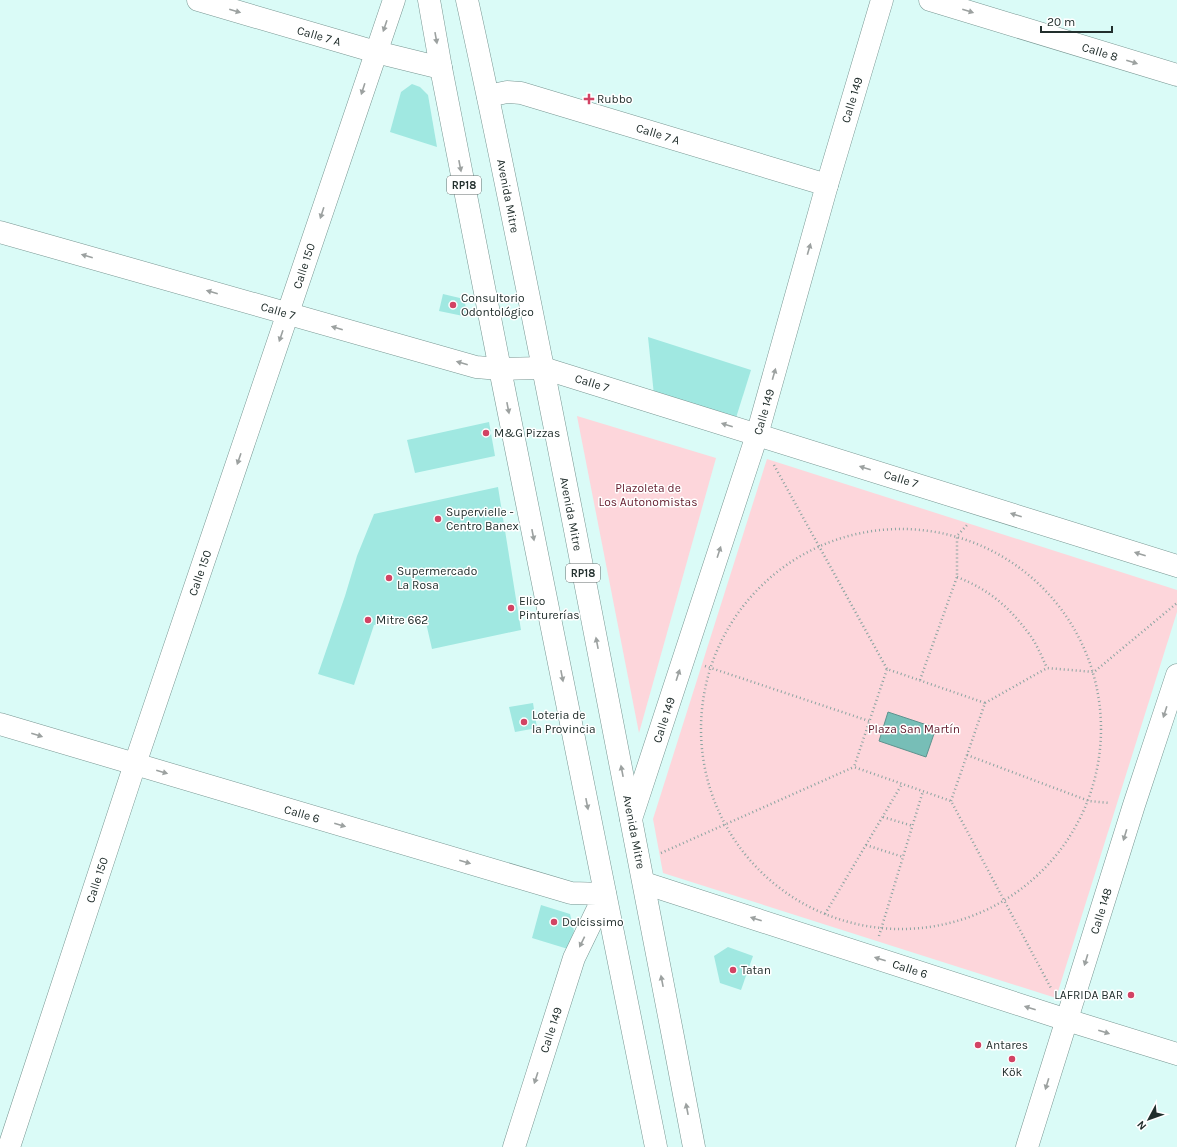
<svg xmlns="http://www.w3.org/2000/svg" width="1177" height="1147" viewBox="0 0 1177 1147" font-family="Karla,sans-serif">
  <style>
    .green { fill: #fdd6db }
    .water { fill: #77beb7; stroke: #5e938e }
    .building { fill: #a0e8e1 }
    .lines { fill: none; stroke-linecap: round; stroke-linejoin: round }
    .minor-casing { stroke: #789692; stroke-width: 23 }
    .major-casing { stroke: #789692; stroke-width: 23 }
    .path { stroke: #8ba4a1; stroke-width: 2.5; stroke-dasharray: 1 3; stroke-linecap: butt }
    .minor { stroke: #fff; stroke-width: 22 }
    .major { stroke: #fff; stroke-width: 22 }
    .oneway { fill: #9ca1a0 }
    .poi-dot { fill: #d24364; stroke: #fff; stroke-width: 1.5 }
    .labels { text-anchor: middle; stroke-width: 3; stroke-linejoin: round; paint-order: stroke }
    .shield { fill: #fff; stroke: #646d6c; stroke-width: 1 }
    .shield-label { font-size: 11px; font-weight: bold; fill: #222f2d }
    .street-label { font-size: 12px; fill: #222f2d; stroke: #fff }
    .poi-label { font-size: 12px; fill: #222f2d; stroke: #fff; text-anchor: start }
    .park-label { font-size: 12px; fill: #621a2b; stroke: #fff }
  </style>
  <rect width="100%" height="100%" fill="#dafbf7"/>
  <g class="green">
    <polygon points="577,416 716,458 639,733"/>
    <polygon points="767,459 1177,590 1177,612 1056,998 663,873 653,819"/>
  </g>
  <polygon class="water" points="888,712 936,728 926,757 879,741"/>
  <g class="building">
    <polygon points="412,84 420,87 428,95 437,147 390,132 401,92"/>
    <polygon points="443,294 464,299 468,317 439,311"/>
    <polygon points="648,337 751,370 735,421 654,395"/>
    <polygon points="489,422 495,456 415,473 407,440"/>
    <polygon points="498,487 521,630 432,649 424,614 374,625 354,685 318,674 345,596 357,556 374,514"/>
    <polygon points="533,703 537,728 515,732 509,707"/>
    <polygon points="541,905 570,914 574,931 568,949 532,938"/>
    <polygon points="728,947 753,956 741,990 720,983 714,956"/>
  </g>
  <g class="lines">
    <g class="minor-casing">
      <g id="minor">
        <polyline points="198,0 376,52 441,68"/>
        <polyline points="930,0 1177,75"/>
        <polyline points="488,96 507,92 521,93 827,185"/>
        <polyline points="0,232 476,367 500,369 543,368 1177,566"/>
        <polyline points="0,724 571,893 605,894 574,958 514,1147"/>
        <polyline points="631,819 757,435 827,185 882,0"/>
        <polyline points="644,883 1067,1020 1177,1054"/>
        <polyline points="9,1147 135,764 394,0"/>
        <polyline points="1027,1147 1134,805 1177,675"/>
      </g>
    </g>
    <g class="major-casing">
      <g id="major">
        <polyline points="429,0 441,68 500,369 656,1147"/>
        <path d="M467 0C506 176 540 353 575 530 615 735 655 941 694 1147"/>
      </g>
    </g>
    <g class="path">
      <polyline points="774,465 887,669"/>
      <circle cx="901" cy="729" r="200"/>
      <path d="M957 577C990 590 1009 607 1030 635 1037 645 1042 657 1047 668"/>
      <polyline points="705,666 869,721"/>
      <polyline points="920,680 957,577 957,536 967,525"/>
      <polyline points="985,703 1047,668 1094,672 1177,603"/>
      <polyline points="967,755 1089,801 1110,803"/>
      <polyline points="951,801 985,703 887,669 854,767 951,801 1052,990"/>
      <polyline points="883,817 913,826"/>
      <polyline points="866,845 903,857"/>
      <polyline points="661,853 854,767"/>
      <polyline points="825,914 902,784"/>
      <polyline points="879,936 923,791"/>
    </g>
    <use href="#minor" class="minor"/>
    <use href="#major" class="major"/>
  </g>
  <defs><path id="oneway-solid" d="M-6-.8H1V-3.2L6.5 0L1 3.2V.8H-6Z"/></defs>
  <g class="oneway">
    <use href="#oneway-solid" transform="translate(235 11) rotate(16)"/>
    <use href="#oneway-solid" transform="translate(968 11) rotate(17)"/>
    <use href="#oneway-solid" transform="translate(385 26) rotate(109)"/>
    <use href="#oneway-solid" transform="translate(436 38) rotate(80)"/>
    <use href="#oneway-solid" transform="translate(1132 62) rotate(17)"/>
    <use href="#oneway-solid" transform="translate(363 89) rotate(108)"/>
    <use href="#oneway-solid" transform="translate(460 166) rotate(79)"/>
    <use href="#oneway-solid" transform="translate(322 213) rotate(108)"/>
    <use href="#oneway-solid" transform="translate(809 249) rotate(-74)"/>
    <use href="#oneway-solid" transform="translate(87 256) rotate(-164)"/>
    <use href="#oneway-solid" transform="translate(212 292) rotate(-164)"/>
    <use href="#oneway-solid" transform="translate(337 328) rotate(-164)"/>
    <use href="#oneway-solid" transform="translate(281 336) rotate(109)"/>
    <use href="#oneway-solid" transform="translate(462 363) rotate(-164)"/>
    <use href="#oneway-solid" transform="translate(774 374) rotate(-74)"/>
    <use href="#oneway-solid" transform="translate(508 408) rotate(79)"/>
    <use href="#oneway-solid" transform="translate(727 425) rotate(-163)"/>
    <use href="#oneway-solid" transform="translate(239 459) rotate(109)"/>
    <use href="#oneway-solid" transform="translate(865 468) rotate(-163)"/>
    <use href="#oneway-solid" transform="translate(1016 515) rotate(-162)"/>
    <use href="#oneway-solid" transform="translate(533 535) rotate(79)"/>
    <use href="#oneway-solid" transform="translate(719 552) rotate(-72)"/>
    <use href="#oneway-solid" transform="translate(1140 554) rotate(-162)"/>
    <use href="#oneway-solid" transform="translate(597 643) rotate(-101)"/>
    <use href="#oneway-solid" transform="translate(678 675) rotate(-72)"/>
    <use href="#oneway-solid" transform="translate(562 676) rotate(79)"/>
    <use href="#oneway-solid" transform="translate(1165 712) rotate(108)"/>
    <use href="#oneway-solid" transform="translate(37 735) rotate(17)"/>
    <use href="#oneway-solid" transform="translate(622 771) rotate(-101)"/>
    <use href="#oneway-solid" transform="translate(162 772) rotate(16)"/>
    <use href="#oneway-solid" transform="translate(587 804) rotate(79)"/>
    <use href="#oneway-solid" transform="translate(340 825) rotate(16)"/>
    <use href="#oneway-solid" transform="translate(1125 835) rotate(107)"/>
    <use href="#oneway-solid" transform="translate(465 862) rotate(16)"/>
    <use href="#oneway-solid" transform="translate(756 919) rotate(-162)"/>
    <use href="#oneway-solid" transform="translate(582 942) rotate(116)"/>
    <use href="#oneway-solid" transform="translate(880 959) rotate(-162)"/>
    <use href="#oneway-solid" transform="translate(1086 960) rotate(107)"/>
    <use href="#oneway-solid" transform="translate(662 981) rotate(-101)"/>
    <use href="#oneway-solid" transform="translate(1030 1008) rotate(-162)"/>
    <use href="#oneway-solid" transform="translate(1104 1032) rotate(17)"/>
    <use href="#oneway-solid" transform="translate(536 1078) rotate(108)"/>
    <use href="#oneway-solid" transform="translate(1047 1084) rotate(107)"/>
    <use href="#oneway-solid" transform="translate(687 1109) rotate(-101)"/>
  </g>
  <g class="poi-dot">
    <path d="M587 93h4v4h4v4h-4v4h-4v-4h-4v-4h4z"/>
    <circle cx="453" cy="305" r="4"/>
    <circle cx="486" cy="433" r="4"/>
    <circle cx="438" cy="519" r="4"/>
    <circle cx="389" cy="578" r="4"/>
    <circle cx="511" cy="608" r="4"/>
    <circle cx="368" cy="620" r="4"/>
    <circle cx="524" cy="722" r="4"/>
    <circle cx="554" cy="922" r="4"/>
    <circle cx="733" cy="970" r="4"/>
    <circle cx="1131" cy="995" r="4"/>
    <circle cx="978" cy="1045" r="4"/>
    <circle cx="1012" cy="1059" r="4"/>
  </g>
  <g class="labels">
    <g class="shield">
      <rect x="447" y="176" width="34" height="18" rx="3"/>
      <rect x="566" y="564" width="34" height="18" rx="3"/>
    </g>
    <g class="shield-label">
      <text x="464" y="189">RP18</text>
      <text x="583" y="577">RP18</text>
    </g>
    <g class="street-label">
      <text transform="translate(319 36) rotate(16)" y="4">Calle 7 A</text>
      <text transform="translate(1100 52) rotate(17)" y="4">Calle 8</text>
      <text transform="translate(852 100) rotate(-73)" y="4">Calle 149</text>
      <text transform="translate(658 134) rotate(17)" y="4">Calle 7 A</text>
      <text transform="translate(508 196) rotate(79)" y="4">Avenida Mitre</text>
      <text transform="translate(304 266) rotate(-72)" y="4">Calle 150</text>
      <text transform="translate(278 311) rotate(16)" y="4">Calle 7</text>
      <text transform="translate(592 383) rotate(17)" y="4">Calle 7</text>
      <text transform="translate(764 412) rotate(-74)" y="4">Calle 149</text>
      <text transform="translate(901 479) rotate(17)" y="4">Calle 7</text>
      <text transform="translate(571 514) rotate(79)" y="4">Avenida Mitre</text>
      <text transform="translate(200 573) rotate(-71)" y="4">Calle 150</text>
      <text transform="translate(664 720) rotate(-72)" y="4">Calle 149</text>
      <text transform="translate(302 814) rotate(16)" y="4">Calle 6</text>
      <text transform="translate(634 832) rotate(79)" y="4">Avenida Mitre</text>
      <text transform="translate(97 880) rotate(-72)" y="4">Calle 150</text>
      <text transform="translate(1101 911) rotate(-73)" y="4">Calle 148</text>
      <text transform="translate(910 969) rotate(18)" y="4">Calle 6</text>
      <text transform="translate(551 1030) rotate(-72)" y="4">Calle 149</text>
    </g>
    <g class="poi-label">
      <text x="597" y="103">Rubbo</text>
      <text x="461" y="302">Consultorio<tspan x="461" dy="14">Odontológico</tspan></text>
      <text x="494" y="437">M&amp;G Pizzas</text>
      <text x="446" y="516">Supervielle -<tspan x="446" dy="14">Centro Banex</tspan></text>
      <text x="397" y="575">Supermercado<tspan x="397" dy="14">La Rosa</tspan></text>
      <text x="519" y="605">Elico<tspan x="519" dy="14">Pinturerías</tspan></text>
      <text x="376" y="624">Mitre 662</text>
      <text x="532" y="719">Loteria de<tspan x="532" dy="14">la Provincia</tspan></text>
      <text x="562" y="926">Dolcissimo</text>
      <text x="741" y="974">Tatan</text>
      <text x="1123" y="999" text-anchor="end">LAFRIDA BAR</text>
      <text x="986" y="1049">Antares</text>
      <text x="1012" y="1076" text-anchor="middle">Kök</text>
    </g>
    <g class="park-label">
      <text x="648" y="492">Plazoleta de<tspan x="648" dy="14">Los Autonomistas</tspan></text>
      <text x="914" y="733">Plaza San Martín</text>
    </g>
  </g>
  <g transform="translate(1149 1119) rotate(229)" stroke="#ffffff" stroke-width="3" paint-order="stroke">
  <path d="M0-3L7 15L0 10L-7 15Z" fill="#222f2d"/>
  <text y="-6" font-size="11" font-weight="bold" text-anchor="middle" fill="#222f2d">N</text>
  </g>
  <path d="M1041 26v6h71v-6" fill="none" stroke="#222f2d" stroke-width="2"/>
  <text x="1047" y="26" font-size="12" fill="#222f2d" stroke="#ffffff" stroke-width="3" paint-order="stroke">20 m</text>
</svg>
